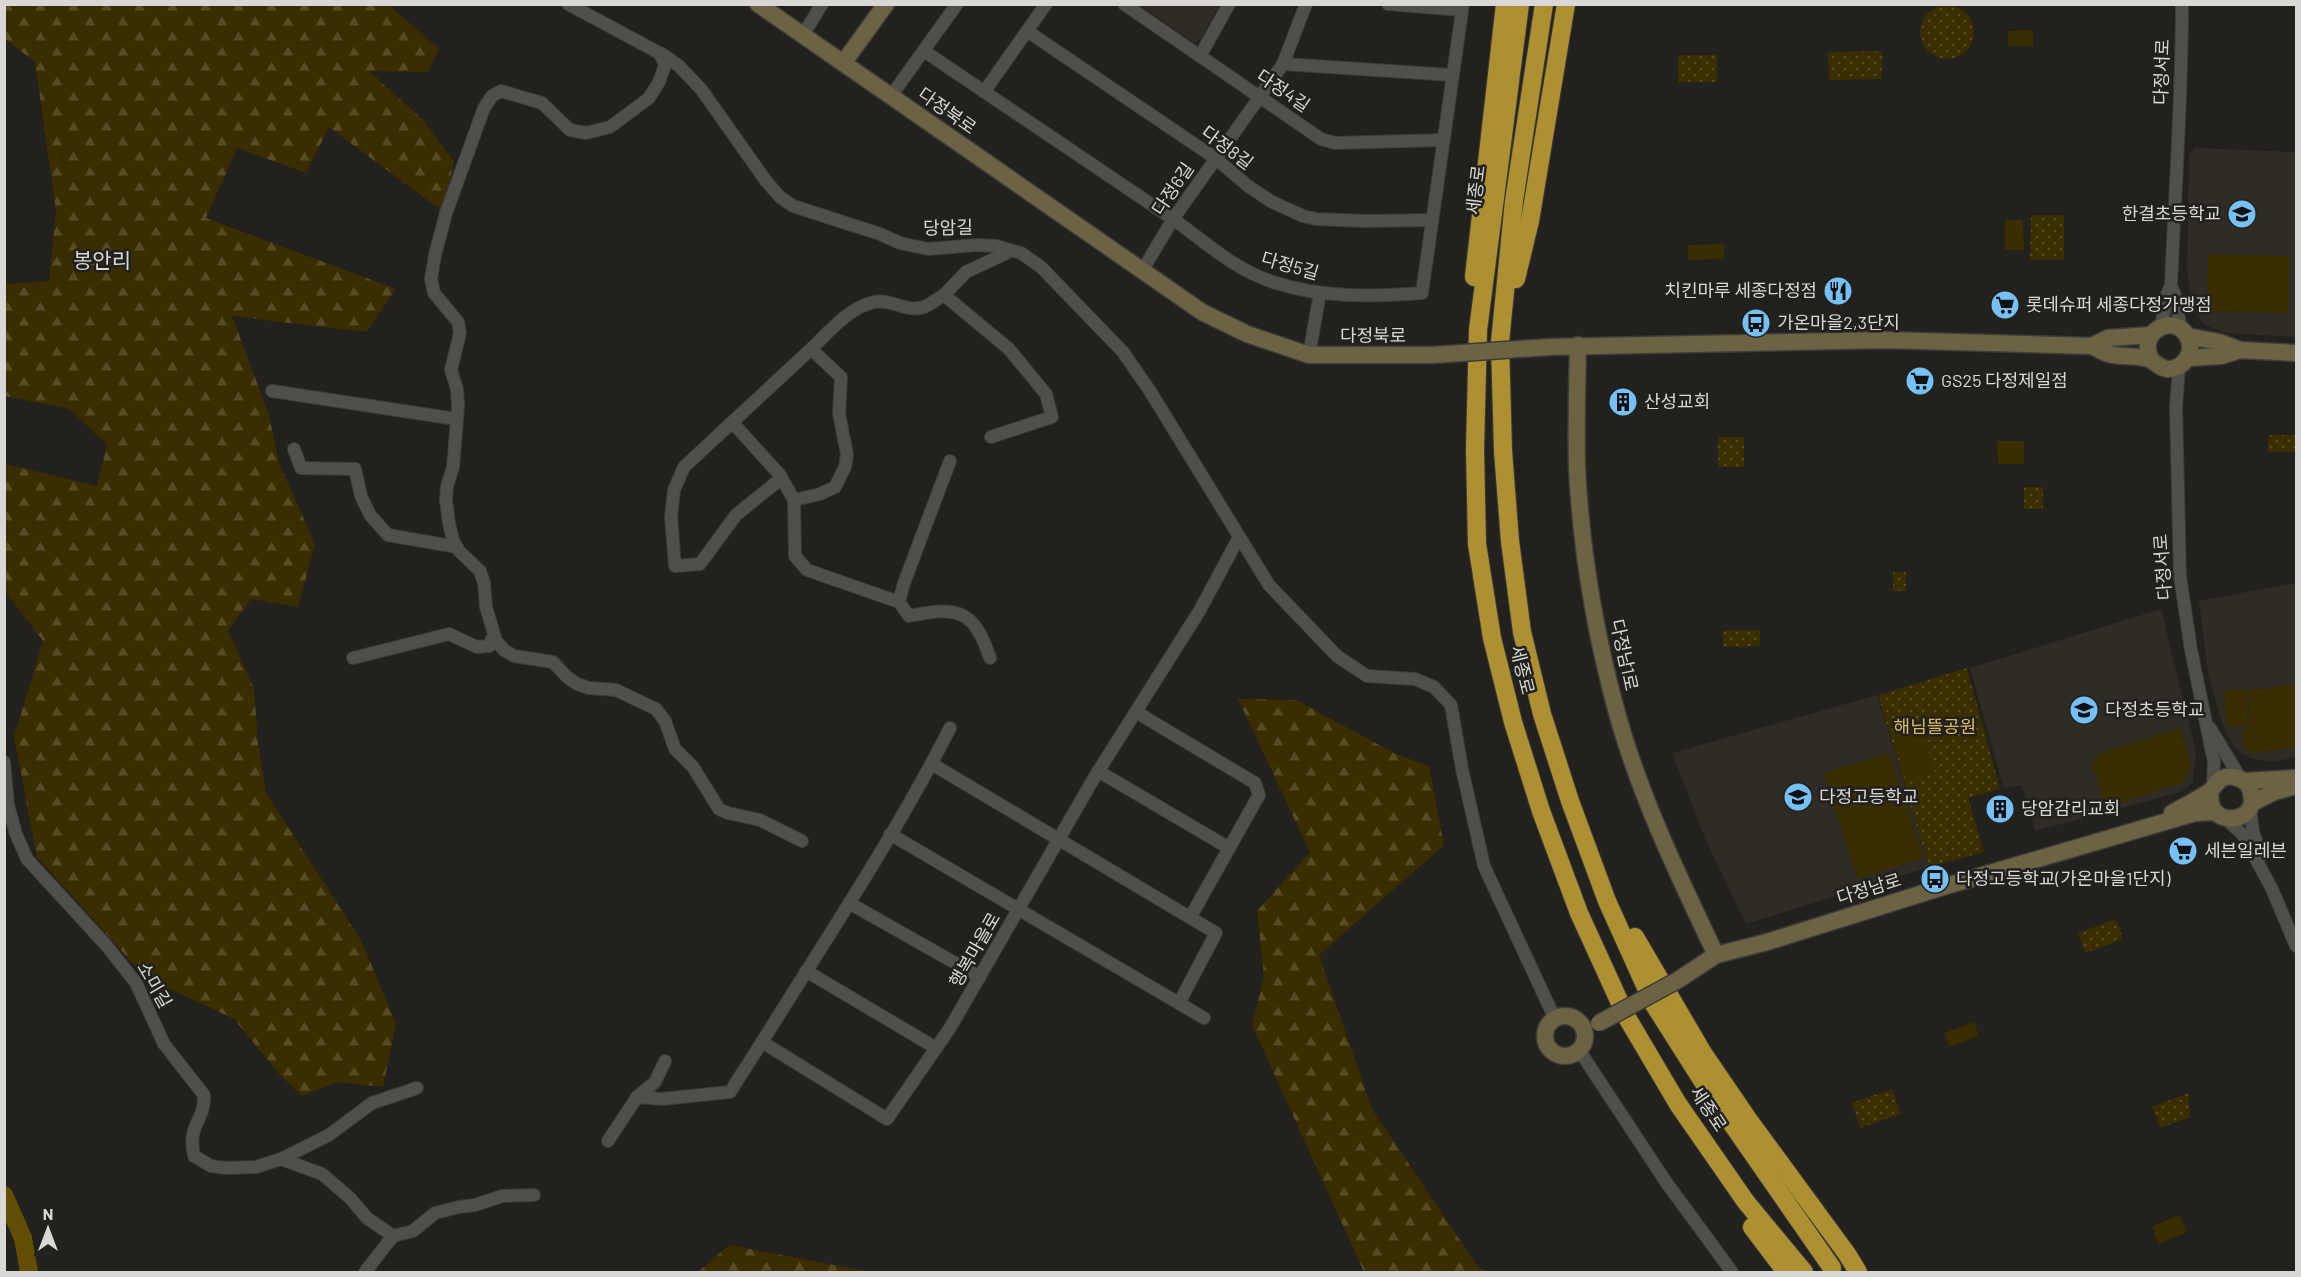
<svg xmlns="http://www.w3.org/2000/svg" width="2301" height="1277" viewBox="0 0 2301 1277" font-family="Barlow,'Noto Sans KR',sans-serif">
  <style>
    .built { fill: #2e2c24 }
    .grass { fill: url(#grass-dots) }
    .forest { fill: url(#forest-firs) }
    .garden { fill: #3a2d00 }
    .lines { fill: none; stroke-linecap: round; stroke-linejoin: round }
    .river { stroke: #624e03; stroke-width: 18 }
    .street-casing { stroke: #3c3c39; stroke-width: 14 }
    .secondary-casing { stroke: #3c3c39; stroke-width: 19 }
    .highway-casing { stroke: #3c3c39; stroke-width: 20 }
    .street { stroke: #504f4c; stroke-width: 12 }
    .secondary { stroke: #6c6244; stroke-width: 16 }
    .highway { stroke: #ad9031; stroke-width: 18 }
    .secondary-bridge-casing { stroke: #3c3c39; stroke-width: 19; stroke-linecap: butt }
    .secondary-bridge { stroke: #6c6244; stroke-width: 16 }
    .labels { text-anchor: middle; stroke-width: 5; stroke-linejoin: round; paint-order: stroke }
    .street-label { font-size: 18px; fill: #d9d8d6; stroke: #22211e }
    .poi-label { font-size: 18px; fill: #d9d8d6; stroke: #22211e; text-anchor: start }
    .park-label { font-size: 18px; fill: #d9bc5f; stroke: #22211e }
    .quarter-label { font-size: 21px; fill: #d9d8d6; stroke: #22211e }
  </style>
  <defs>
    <pattern id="grass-dots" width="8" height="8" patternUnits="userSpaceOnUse" patternTransform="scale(1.5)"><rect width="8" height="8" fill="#3a2d00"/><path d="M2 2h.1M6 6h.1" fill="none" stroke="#564b24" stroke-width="1.8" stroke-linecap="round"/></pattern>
    <pattern id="forest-firs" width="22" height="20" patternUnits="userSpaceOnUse" patternTransform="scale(1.5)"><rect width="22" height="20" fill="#3a2d00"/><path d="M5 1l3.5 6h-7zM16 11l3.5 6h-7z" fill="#564b24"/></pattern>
  </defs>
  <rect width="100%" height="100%" fill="#22211e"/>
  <g class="built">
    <polygon points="1140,5 1219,5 1201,39 1194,43"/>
    <polygon points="2195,148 2296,152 2296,337 2225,333 2205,325 2192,307 2187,272 2189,155"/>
    <polygon points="2289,584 2296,584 2296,757 2272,762 2250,758 2236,749 2224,729 2208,673 2199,601"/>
    <polygon points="2161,609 2196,751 2193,782 2181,792 2035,831 2022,785 2004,788 1970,668"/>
    <polygon points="1877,695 1929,867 1746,924 1706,841 1672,753"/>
  </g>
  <g class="grass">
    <circle cx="1947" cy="32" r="27"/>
    <polygon points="1882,51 1882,79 1829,80 1828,52"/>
    <rect x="1678" y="55" width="39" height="27"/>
    <polygon points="2031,215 2064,215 2064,260 2030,260"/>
    <rect x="2268" y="435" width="28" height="17"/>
    <rect x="1718" y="437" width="26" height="30"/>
    <rect x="2024" y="487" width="19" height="22"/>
    <rect x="1893" y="572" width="13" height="19"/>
    <polygon points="1723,630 1760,630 1760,646 1723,647"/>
    <polygon points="1967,668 2000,789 1968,798 1984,852 1929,867 1878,695"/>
    <polygon points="2116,919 2123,939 2085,953 2078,933"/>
    <polygon points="1892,1089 1901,1114 1860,1128 1852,1103"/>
    <polygon points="2188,1093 2190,1117 2160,1128 2152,1107"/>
  </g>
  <g class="forest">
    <polygon points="5,5 389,5 439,49 428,72 369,71 423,120 454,161 442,211 329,127 306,173 237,148 206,218 396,289 366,332 232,316 269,415 279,463 315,544 298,607 251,599 228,630 254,689 258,744 266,793 362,942 396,1024 383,1087 336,1082 302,1096 280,1075 234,1019 146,978 37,857 14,737 43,641 5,591 5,464 97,486 107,445 70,409 5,396 5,284 49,281 56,211 35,62 5,39"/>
    <polygon points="1238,699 1296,700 1396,754 1429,766 1444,845 1319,955 1372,1109 1478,1267 1489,1272 1364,1272 1252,1025 1264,977 1257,911 1310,852"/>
    <polygon points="729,1245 872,1272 698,1272"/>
  </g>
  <g class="garden">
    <polygon points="2033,30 2033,46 2008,46 2008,31"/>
    <polygon points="2005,220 2023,220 2024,250 2005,250"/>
    <polygon points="1724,244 1724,259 1688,260 1688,245"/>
    <polygon points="2208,255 2289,256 2288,313 2212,311 2207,305"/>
    <polygon points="1997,441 2024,441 2024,464 1998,464"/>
    <polygon points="2296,685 2296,748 2251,753 2244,746 2242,728 2250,727 2247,690"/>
    <polygon points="2245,689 2248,725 2227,727 2224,691"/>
    <polygon points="1921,724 1935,772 1906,781 1892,732"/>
    <polygon points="2180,728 2191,763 2184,782 2106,808 2092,764 2099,754"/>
    <polygon points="1889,753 1923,858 1858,879 1824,773"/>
    <polygon points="1974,1022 1979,1036 1949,1047 1944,1033"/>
    <polygon points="2180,1215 2186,1233 2158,1244 2152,1226"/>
  </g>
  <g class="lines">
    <polyline class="river" points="4,1195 23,1238 29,1272"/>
    <g class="street-casing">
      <g id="street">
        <polyline points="568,4 665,56 679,66 701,89 766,181 780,197 793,206 880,234 900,243 928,249 977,245 996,246 1021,253 1041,267 1123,352 1150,391 1269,585 1337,656 1367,676 1415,679 1434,687 1451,705 1462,769 1484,866 1555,1019"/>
        <polyline points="1124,4 1321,139 1335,143 1443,140"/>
        <polyline points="1388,4 1462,10"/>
        <polyline points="1027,31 1215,158 1248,186 1272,202 1303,216 1316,219 1366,221 1432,220"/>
        <polyline points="803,35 822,4"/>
        <path d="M924 51C1006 107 1088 162 1170 217 1205 241 1231 268 1273 282 1321 298 1373 297 1422 293L1463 4"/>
        <polyline points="660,53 665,65 659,82 649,98 610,127 586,133 570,130 542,103 501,91 492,96 484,108 446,213 435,255 431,279 434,293 458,322 460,333 451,370 457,389 458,407 453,467 447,486 446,500 449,523 453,540 459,551 480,571 484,583 486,607 496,641 504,650 514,656 553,662 567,677 577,684 589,688 616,690 656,709 665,721 675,749 693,767 719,809 728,813 760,820 802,841"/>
        <polyline points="1200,56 1229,4"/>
        <polyline points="1283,64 1452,75"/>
        <polyline points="984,92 1046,4"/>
        <polyline points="891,96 957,4"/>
        <polyline points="1142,271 1173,219 1283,64 1306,4"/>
        <polyline points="2171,285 2175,295 2181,330"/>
        <polyline points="944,295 966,272 1011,251"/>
        <path d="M2161 327 2167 294 2171 285C2175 191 2182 98 2182 4"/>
        <path d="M811 349C829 332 848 308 874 302 891 298 906 313 924 307 931 304 938 298 944 295L1009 349 1046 394 1052 417 991 437"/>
        <polyline points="1309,355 1320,293"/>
        <polyline points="2179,366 2176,407 2180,576 2191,650 2214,762 2213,786"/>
        <polyline points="272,391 456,419"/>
        <polyline points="732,422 780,475 778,481 736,515 700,564 675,566 671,517 674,490 684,467 811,349 841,377 839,413 847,455 845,467 835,487 820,494 794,500 795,556 807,570 899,602"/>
        <polyline points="294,449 301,468 355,469 361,496 370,515 388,535 457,547"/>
        <path d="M950 461 904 583 899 602 909 616C957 606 974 609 990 658"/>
        <polyline points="780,475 794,500"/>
        <polyline points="353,658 449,634 477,647 489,646 494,635"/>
        <polyline points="1136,712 1255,783 1259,795 1191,916"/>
        <polyline points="2210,728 2241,779"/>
        <path d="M4 762 8 805 16 834 27 859 106 945 136 983 164 1044 204 1095C205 1122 187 1123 194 1156L211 1166 227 1168 256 1167 281 1159 322 1174 350 1198 367 1218 393 1236"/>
        <polyline points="932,764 1216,933 1179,1003"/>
        <polyline points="1098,771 1229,848"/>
        <polyline points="2250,808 2253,832 2261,856"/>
        <polyline points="2225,818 2243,835 2272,889 2296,946"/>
        <polyline points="890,834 1204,1018"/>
        <polyline points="849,903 980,977"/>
        <polyline points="806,971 936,1048"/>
        <path d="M762 1042C826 939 895 836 950 728"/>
        <polyline points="1579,1050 1666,1182 1732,1272"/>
        <polyline points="637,1097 662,1099 730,1092 762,1042 887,1119 950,1028 1094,778 1200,610 1239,537"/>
        <polyline points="608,1141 637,1097 655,1082 665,1061"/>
        <polyline points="281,1159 329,1135 372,1103 417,1088"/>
        <polyline points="365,1272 393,1236 413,1231 435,1213 459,1207 475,1205 502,1196 534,1195"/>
      </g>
    </g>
    <g class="secondary-casing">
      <g id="secondary">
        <polyline points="758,4 1202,312 1247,334 1309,355 1433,355"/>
        <polyline points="844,62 886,4"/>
        <polyline points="2187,336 2219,342 2240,350 2296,353"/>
        <path d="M1578 345C1577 386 1576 427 1577 468 1581 546 1594 626 1614 702 1637 790 1677 873 1716 955"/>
        <polyline points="2092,346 2108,338 2151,335"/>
        <path d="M1549 347 1885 340 2092 346C2097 348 2103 353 2109 354 2122 358 2138 354 2151 360 2156 363 2160 368 2167 369 2184 370 2196 351 2187 336 2174 312 2135 332 2152 361"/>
        <polyline points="2188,358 2221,356 2240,350"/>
        <polyline points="2244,781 2296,778"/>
        <polyline points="2252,803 2274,792 2296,786"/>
        <path d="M2172 813C2184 806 2197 800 2209 792 2215 787 2217 779 2226 777 2230 776 2236 777 2240 779 2246 781 2250 787 2251 793 2260 825 2203 830 2211 790"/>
        <polyline points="1678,980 1716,955 1767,942 1946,886 2195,813 2215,812"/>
        <circle cx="1565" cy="1036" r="20"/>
      </g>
    </g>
    <g class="highway-casing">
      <g id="highway">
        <polyline points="1520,4 1478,330 1475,449 1477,544 1492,638 1513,722 1541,811 1579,913 1626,1016 1678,1104 1746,1202 1804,1272"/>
        <polyline points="1544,4 1514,201 1500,342 1503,451 1510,541 1522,632 1542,714 1570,801 1607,901 1653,1003 1705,1085 1832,1268"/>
        <polyline points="1474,277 1505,4"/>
        <polyline points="1516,279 1530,221 1566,4"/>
        <polyline points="1635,937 1703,1053 1748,1119 1847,1254 1858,1272"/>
        <polyline points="1752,1227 1786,1272"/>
      </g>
    </g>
    <use href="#street" class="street"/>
    <use href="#secondary" class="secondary"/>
    <use href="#highway" class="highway"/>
    <g class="secondary-bridge-casing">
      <g id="secondary-bridge">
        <polyline points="1433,355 1549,347"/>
        <polyline points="1599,1023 1678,980"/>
      </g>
    </g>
    <use href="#secondary-bridge" class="secondary-bridge"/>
  </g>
  <defs>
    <g id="school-disc" transform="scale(1.5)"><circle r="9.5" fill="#75c0f6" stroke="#22211e"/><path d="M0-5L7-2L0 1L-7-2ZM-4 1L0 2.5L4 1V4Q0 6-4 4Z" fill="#111"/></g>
    <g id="restaurant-disc" transform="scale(1.5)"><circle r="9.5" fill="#75c0f6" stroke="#22211e"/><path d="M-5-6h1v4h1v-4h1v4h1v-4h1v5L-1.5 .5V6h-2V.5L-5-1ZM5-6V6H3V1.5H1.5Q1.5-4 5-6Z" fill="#111"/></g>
    <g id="supermarket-disc" transform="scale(1.5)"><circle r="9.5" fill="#75c0f6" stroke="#22211e"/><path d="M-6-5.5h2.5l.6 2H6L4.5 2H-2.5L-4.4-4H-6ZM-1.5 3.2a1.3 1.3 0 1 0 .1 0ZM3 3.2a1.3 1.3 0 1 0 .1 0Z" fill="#111"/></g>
    <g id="bus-disc" transform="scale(1.5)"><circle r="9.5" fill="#75c0f6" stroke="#22211e"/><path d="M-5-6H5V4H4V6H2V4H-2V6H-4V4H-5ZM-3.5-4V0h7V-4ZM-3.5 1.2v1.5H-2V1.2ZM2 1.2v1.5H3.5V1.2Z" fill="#111"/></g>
    <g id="building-disc" transform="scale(1.5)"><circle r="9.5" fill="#75c0f6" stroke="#22211e"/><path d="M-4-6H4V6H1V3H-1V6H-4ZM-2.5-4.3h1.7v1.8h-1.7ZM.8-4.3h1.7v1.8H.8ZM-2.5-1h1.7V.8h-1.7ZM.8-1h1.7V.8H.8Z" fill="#111"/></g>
  </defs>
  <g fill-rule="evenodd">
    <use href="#school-disc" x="2242" y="214"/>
    <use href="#restaurant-disc" x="1838" y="291"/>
    <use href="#supermarket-disc" x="2005" y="305"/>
    <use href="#bus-disc" x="1756" y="323"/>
    <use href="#supermarket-disc" x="1920" y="381"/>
    <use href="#building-disc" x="1623" y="402"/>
    <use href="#school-disc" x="2084" y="710"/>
    <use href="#school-disc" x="1798" y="797"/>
    <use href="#building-disc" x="2000" y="809"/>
    <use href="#supermarket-disc" x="2183" y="851"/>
    <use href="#bus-disc" x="1935" y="879"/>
  </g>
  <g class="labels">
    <g class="street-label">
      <text transform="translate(2162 72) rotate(-88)" y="6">다정서로</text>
      <text transform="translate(1283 91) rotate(34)" y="6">다정4길</text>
      <text transform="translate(947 111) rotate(35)" y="6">다정북로</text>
      <text transform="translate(1227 148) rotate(37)" y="6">다정8길</text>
      <text transform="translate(1173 189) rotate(-56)" y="6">다정6길</text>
      <text transform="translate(1476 190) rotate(-83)" y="6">세종로</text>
      <text transform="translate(948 228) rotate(-1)" y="6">당암길</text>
      <text transform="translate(1290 266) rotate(16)" y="6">다정5길</text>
      <text x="1373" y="342">다정북로</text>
      <text transform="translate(2163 567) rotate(-94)" y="6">다정서로</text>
      <text transform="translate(1624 655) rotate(78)" y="6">다정남1로</text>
      <text transform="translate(1522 670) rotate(76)" y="6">세종로</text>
      <text transform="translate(1869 889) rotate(-17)" y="6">다정남로</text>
      <text transform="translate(975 950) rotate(-60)" y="6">행복마을로</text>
      <text transform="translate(154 985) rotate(60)" y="6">소미길</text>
      <text transform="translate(1708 1109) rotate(56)" y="6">세종로</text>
    </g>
    <g class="poi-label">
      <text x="2221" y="220" text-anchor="end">한결초등학교</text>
      <text x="1817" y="297" text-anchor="end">치킨마루 세종다정점</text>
      <text x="2026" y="311">롯데슈퍼 세종다정가맹점</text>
      <text x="1777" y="329">가온마을2,3단지</text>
      <text x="1941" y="387">GS25 다정제일점</text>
      <text x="1644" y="408">산성교회</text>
      <text x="2105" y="716">다정초등학교</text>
      <text x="1819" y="803">다정고등학교</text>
      <text x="2021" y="815">당암감리교회</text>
      <text x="2204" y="857">세븐일레븐</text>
      <text x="1956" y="885">다정고등학교(가온마을1단지)</text>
    </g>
    <g class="park-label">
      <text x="1935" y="733">해님뜰공원</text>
    </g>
    <g class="quarter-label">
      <text x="102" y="268">봉안리</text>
    </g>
  </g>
  <rect width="2301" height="1277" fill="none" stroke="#d9d8d6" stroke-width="12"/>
  <g transform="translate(48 1229)" stroke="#22211e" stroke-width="4.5" paint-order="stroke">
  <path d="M0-4.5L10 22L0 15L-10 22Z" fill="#d9d8d6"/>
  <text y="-9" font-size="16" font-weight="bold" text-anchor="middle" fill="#d9d8d6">N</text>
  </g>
</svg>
